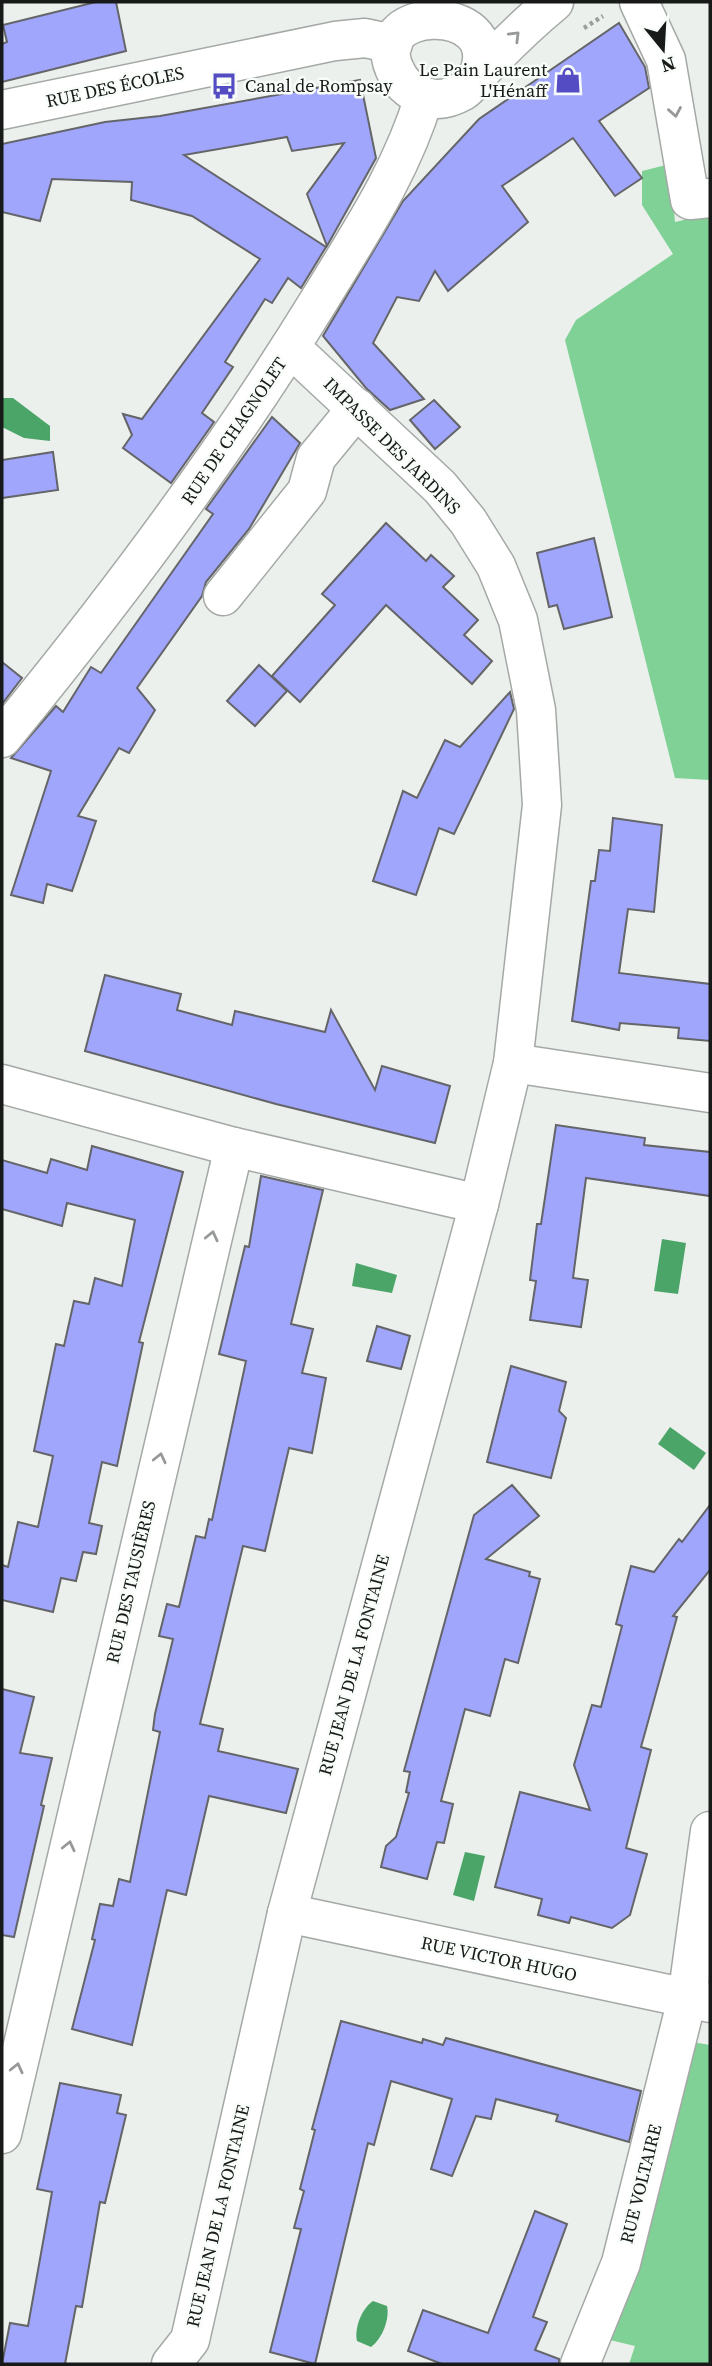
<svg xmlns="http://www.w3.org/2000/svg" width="712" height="2366" viewBox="0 0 712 2366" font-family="'Source Serif 4',serif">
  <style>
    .green { fill: #7fd196 }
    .water { fill: #4ba569 }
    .building { fill: #9fa6fc; stroke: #656569; stroke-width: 2 }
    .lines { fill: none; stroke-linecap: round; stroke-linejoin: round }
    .minor-casing { stroke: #a5a9a6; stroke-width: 41 }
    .path { stroke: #9b9e9c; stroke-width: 4.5; stroke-dasharray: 3.5 3.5; stroke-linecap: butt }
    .minor { stroke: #fff; stroke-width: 38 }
    .oneway { stroke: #979898 }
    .labels { text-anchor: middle; stroke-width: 5; stroke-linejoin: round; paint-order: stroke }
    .poi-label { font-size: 18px; fill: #181a19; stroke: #f9fdf9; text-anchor: end }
    .street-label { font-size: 18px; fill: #181a19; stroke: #f9fdf9 }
  </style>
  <rect width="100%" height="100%" fill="#ebf0ec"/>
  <g class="green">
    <polygon points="670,164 675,222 710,214 710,780 675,778 565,340 576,320 673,254 642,205 642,171"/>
    <polygon points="692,2042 710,2045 710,2364 629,2364 635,2346 610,2340"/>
  </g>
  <g class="water">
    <polygon points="2,398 13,398 50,426 50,441 24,438 2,427"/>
    <polygon points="662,1239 686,1243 678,1294 654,1291"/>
    <polygon points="356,1263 397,1275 392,1293 352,1286"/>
    <polygon points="670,1427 706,1453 694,1470 658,1444"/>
    <polygon points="465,1852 485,1856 474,1901 453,1895"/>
    <path d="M373 2301 387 2306C390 2319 382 2339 371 2347L357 2341C354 2328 362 2308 373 2301Z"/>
  </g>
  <g class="building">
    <polygon points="96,2 116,2 126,51 2,82 2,44 7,42 3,25"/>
    <polygon points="619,23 645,67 649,88 599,121 642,178 615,196 573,138 502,186 528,222 448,291 435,271 419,301 397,297 373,343 424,399 390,410 366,388 323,336 403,201 479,119"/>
    <polygon points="360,80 376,158 327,246 307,194 344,143 292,151 287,137 184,155 326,247 301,288 288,278 272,303 265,299 225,362 233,367 202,413 214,422 171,483 123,448 132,435 123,414 142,419 260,259 192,216 131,200 132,182 52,179 40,221 2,212 2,144 105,122 160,116"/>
    <polygon points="434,400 460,427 435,449 410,420"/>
    <polygon points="272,417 300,443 249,529 206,582 202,596 137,688 155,710 129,753 119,748 78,816 96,821 72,891 47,884 43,903 11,895 51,771 11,758 56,706 63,712 91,667 101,673 213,514 206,509"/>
    <polygon points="53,452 58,490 2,498 2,460"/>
    <polygon points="386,523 426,561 431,555 454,576 443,587 478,620 464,635 492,661 472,684 386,605 300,702 272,676 335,605 322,594"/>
    <polygon points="594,538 612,617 564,629 557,605 549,607 537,553"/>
    <polygon points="2,662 22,678 2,704"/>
    <polygon points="259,665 287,691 255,726 227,701"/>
    <polygon points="510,692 514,709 454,834 439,828 416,895 373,881 403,791 417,798 445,740 460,747"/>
    <polygon points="613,818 662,825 654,912 628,909 619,973 710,984 710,1041 678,1038 679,1028 620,1023 619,1030 572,1021 591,881 595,881 599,850 610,851"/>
    <polygon points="105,975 181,994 177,1010 232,1025 235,1011 325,1032 331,1010 375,1090 382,1066 450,1086 435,1143 276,1104 85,1051"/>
    <polygon points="556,1125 645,1138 644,1145 710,1152 710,1196 586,1178 573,1278 588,1280 581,1327 530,1320 536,1281 530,1280 537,1224 541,1224"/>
    <polygon points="92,1146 183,1172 139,1342 143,1343 117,1466 102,1462 89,1523 102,1526 96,1554 83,1552 76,1581 61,1578 53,1612 2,1600 2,1565 8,1567 18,1522 38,1527 53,1456 34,1451 56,1344 64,1346 74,1301 89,1304 95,1278 122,1286 135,1220 67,1203 62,1226 2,1209 2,1160 47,1173 51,1159 87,1170"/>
    <polygon points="261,1176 323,1190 291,1324 313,1329 302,1373 326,1378 312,1453 289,1448 265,1551 243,1546 200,1724 223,1729 218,1751 298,1769 286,1813 209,1796 186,1895 167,1890 132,2045 72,2029 95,1940 92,1939 100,1904 113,1906 119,1879 130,1882 160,1732 153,1730 155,1714 173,1639 159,1636 167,1604 179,1607 196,1536 205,1538 209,1519 212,1520 246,1361 219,1354 245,1246 249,1247"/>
    <polygon points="377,1326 410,1336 401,1369 367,1361"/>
    <polygon points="511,1366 566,1382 559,1411 566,1418 551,1478 487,1462"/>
    <polygon points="512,1485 539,1516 486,1559 530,1572 529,1576 540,1579 518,1663 505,1659 490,1716 465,1709 441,1801 453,1804 444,1843 437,1842 427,1879 381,1867 386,1846 396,1837 409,1793 406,1792 410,1772 404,1771 474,1515"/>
    <polygon points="710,1505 710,1570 673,1616 677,1617 641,1747 651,1750 626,1848 647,1854 630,1915 612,1928 571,1917 569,1923 538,1915 542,1899 495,1887 520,1792 590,1810 574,1765 592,1705 601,1707 622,1626 616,1624 631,1566 654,1572 679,1539 682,1542"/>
    <polygon points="2,1689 34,1697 20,1753 52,1758 41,1805 44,1806 14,1937 2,1935"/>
    <polygon points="341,2021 422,2043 423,2039 443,2045 446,2038 641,2091 629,2142 556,2121 558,2115 496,2099 491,2119 476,2116 452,2176 431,2169 452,2099 391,2081 374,2145 368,2143 315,2364 270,2352 301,2229 294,2228 304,2191 300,2189 315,2130 312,2129"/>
    <polygon points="60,2083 121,2095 117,2113 126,2115 105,2203 100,2202 82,2307 76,2306 65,2364 2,2364 10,2323 28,2326 52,2192 37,2189"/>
    <polygon points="535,2211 567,2224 533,2317 547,2322 535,2350 559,2359 559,2364 442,2364 408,2351 423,2310 488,2333"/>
  </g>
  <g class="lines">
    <g class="minor-casing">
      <g id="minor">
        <polyline points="639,2 666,60 690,200 710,198"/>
        <path d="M479 73C506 0 356 3 398 76 405 89 423 99 438 99 446 99 456 95 463 91 473 84 479 72 488 64 509 42 531 21 554 2"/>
        <polyline points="2,110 335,41 365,38 393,44"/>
        <polyline points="223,596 307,491 316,458 357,408"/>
        <path d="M2 738C117 598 225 454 320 299 360 233 402 171 424 97"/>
        <polyline points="513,1063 710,1093"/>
        <polyline points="2,1084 234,1147 479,1204"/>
        <polyline points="287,1913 710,2003"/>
        <polyline points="2,2134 234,1147"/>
        <polyline points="171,2364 190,2340 287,1913 479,1204 513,1063 542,805 536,710 518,620 496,566 468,521 440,487 290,347"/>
        <polyline points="580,2364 621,2263 687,1999 710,1831"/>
      </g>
    </g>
    <polyline class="path" points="584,28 603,16"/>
    <use href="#minor" class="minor"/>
  </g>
  <defs><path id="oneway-chevron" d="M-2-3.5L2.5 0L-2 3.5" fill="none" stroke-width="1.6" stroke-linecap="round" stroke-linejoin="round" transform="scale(1.75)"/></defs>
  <g class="oneway">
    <use href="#oneway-chevron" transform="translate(515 36) rotate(-45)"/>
    <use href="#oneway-chevron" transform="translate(675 112) rotate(80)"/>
    <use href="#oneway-chevron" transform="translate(212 1236) rotate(-77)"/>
    <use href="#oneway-chevron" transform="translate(160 1458) rotate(-77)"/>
    <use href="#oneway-chevron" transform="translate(69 1846) rotate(-77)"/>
    <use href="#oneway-chevron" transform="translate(17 2068) rotate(-77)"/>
  </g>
  <defs>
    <g id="shop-bare" transform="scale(2.1)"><path d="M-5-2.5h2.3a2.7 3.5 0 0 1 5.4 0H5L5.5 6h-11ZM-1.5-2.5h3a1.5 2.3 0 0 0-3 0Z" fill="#534cc3" stroke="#f9fdf9" stroke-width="2.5" paint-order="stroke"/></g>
    <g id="bus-bare" transform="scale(2.1)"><path d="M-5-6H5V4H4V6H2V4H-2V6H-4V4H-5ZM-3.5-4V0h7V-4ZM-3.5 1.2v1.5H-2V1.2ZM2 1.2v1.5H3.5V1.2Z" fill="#534cc3" stroke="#f9fdf9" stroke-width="2.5" paint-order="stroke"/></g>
  </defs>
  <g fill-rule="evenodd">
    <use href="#shop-bare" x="568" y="80"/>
    <use href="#bus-bare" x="224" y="86"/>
  </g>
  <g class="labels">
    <g class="poi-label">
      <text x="547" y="76">Le Pain Laurent<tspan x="547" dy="21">L'Hénaff</tspan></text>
      <text x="245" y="92" text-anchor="start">Canal de Rompsay</text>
    </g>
    <g class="street-label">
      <text transform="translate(115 87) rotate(-12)" y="6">RUE DES ÉCOLES</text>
      <text transform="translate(234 431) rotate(-56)" y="6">RUE DE CHAGNOLET</text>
      <text transform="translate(392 446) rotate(45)" y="6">IMPASSE DES JARDINS</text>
      <text transform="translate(131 1582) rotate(-77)" y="6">RUE DES TAUSIÈRES</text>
      <text transform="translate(354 1665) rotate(-75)" y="6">RUE JEAN DE LA FONTAINE</text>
      <text transform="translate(499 1959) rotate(12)" y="6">RUE VICTOR HUGO</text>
      <text transform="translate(641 2184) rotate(-76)" y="6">RUE VOLTAIRE</text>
      <text transform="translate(218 2216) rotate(-77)" y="6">RUE JEAN DE LA FONTAINE</text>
    </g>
  </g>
  <rect width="712" height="2366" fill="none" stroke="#181a19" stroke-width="7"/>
  <g transform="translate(663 49) rotate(162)" stroke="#f9fdf9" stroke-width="5" paint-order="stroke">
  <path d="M0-5L12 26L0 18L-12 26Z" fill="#181a19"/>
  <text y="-10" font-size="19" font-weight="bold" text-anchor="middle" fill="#181a19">N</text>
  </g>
</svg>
